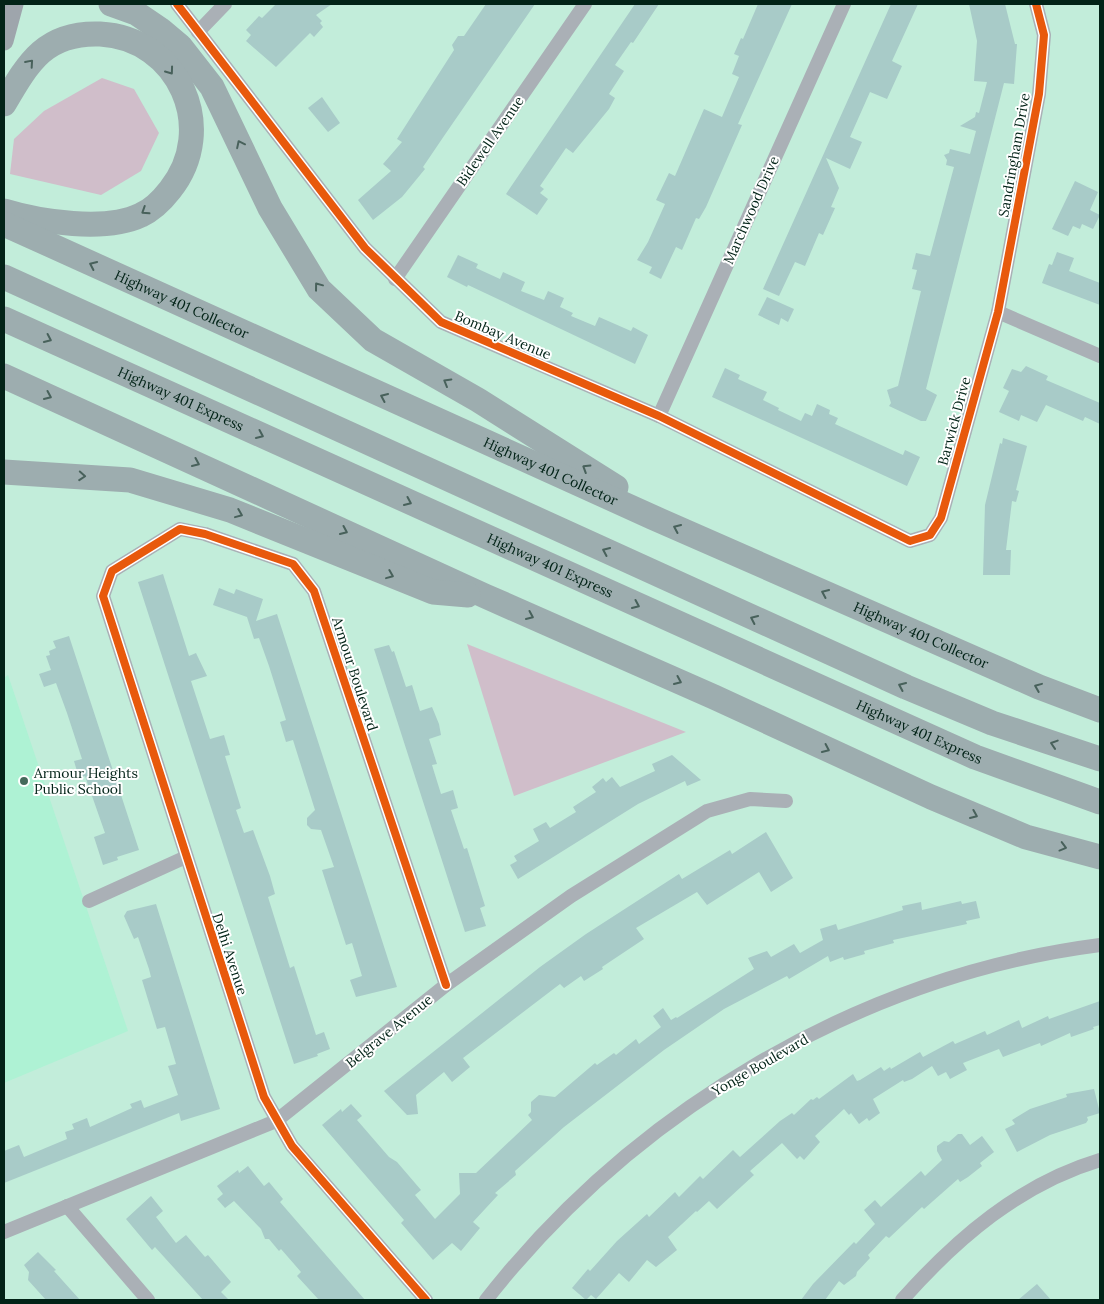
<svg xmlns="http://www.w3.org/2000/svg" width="1104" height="1304" viewBox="0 0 1104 1304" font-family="Lora,serif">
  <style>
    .built { fill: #aef2d4 }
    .forest { fill: #d0beca }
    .building { fill: #a8cbc8 }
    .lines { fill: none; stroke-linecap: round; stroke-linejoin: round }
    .minor { stroke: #aab0b6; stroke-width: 14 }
    .secondary { stroke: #9ea5ac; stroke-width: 19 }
    .motorway { stroke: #9dadaf; stroke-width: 25 }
    .cycleway-casing { stroke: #fff; stroke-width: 11 }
    .cycleway { stroke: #e8590c; stroke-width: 8 }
    .oneway { stroke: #48615b }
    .poi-dot { fill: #456a5b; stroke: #fff; stroke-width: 2 }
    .labels { text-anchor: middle; stroke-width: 4; stroke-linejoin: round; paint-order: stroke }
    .street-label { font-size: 14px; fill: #022317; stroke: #fff }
    .poi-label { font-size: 14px; fill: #022317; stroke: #fff; text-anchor: start }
  </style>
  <rect width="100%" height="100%" fill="#c2edda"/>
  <polygon class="built" points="8,675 128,1031 4,1083 4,678"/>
  <g class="forest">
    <polygon points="102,78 134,89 159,133 141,171 101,195 10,174 14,139 44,111"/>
    <polygon points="467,644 686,732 514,796"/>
  </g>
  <g class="building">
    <polygon points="276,4 332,4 316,15 322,21 320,23 323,27 314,37 310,33 276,67 246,41 251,35 246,30 259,16 262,18"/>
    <polygon points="486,4 535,4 444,136 423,167 425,169 402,197 373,220 358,200 391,171 383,164 402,142 397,139 454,50 452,45 458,36 464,36"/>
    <polygon points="635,4 659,4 633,43 631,42 615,65 624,71 609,94 615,98 609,109 573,153 566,148 540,186 544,189 540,193 548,199 537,215 506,194"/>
    <polygon points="758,4 792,4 738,124 742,125 706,207 699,219 696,218 682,250 676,247 661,279 649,273 652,267 637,260 648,242 665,204 656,200 669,173 675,176 704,109 722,117 739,77 732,74 739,56 734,54 741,38 743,39"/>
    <polygon points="891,4 918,4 892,61 902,66 887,99 870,92 850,137 862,142 850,169 826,158 839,188 831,207 835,208 823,235 819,233 805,266 795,262 779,296 763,289"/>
    <polygon points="969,4 1005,4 1015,44 1017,44 1014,84 1004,83 926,389 937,395 926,421 921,421 889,406 891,403 887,390 898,386 921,291 912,289 917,270 912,269 916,253 930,256 954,167 946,165 947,160 944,155 949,153 950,149 970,154 976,131 960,126 975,117 976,112 979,113 987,82 974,81 977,41"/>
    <polygon points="322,97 340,123 328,132 308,108"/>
    <polygon points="1075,181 1098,192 1090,210 1100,215 1093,229 1082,224 1080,229 1073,226 1068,236 1052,229"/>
    <polygon points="1057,252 1074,258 1069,271 1100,283 1100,305 1042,283 1049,264 1052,265"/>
    <polygon points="458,255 478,264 476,268 500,279 503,272 525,282 521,291 544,300 548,291 564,298 560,307 573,313 571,316 595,326 599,317 631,331 633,327 648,335 635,364 468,285 467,287 447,277"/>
    <polygon points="767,297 794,309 788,322 781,318 779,325 758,315"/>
    <polygon points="1026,366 1048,376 1046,380 1100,403 1100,424 1085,417 1083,421 1046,405 1037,422 1021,415 1019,421 999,412 1009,391 1003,388 1012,369 1021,372"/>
    <polygon points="725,368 740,375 738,379 767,392 763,400 779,408 778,410 801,421 805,413 812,416 817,404 830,410 829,414 838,418 835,424 903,455 905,450 920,457 907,486 712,397"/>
    <polygon points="1003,438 1027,446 1016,490 1019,491 1016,502 1012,501 1006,550 1011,550 1010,575 983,575 985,505 1000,443 1002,444"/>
    <polygon points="163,574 189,656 196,653 207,676 191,681 210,739 224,735 230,755 225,756 241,808 236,810 244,833 253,830 270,876 275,894 268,897 290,968 294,966 316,1035 324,1032 330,1049 317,1054 318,1056 294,1064 138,582"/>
    <polygon points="219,588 234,594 236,589 263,599 256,621 277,614 397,987 356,997 350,980 362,976 352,943 346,945 322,870 334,867 321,830 311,829 307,825 307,818 315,810 293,740 286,742 280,722 286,720 269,666 259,638 254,639 247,617 213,605"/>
    <polygon points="69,636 139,850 117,857 118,860 103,865 94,837 105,833 85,776 79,778 74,761 82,759 67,713 56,683 44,687 39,674 51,670 46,656 50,655 49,651 56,648 53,641"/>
    <polygon points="389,645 392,652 394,651 406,687 412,685 420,711 432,707 439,724 441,735 429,739 437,764 432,765 441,794 453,790 458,808 451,810 464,849 467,848 485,906 480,908 486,926 465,932 374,649"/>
    <polygon points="672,755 701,780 687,786 685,781 638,804 518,879 510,865 517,861 514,856 539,841 533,829 546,822 550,828 576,812 573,807 596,792 592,787 603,778 606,782 612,777 620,787 655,771 652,764"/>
    <polygon points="766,832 793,878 771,892 759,872 707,905 697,892 636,928 644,939 602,967 603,969 584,981 581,976 564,988 560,984 463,1058 470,1067 452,1082 444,1072 416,1095 418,1114 407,1115 384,1091 540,967 586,934 679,874 682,879 730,850 732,854"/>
    <polygon points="961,901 962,904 976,901 980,918 966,921 967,924 893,940 894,943 864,951 865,954 844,960 843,957 830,962 828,956 789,979 787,976 724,1009 664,1050 564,1127 515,1171 516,1175 495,1193 498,1195 473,1222 480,1228 461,1251 452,1243 433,1260 401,1223 404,1220 322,1125 341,1109 342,1112 351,1104 362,1116 357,1120 389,1157 397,1162 421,1190 415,1195 435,1219 460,1194 459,1173 476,1173 532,1120 528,1115 531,1112 531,1102 539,1095 555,1097 595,1063 597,1065 614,1053 616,1055 636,1039 639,1044 661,1027 653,1016 663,1008 671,1020 676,1017 677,1018 754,969 748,958 767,951 771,957 794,944 800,953 823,940 820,929 836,924 838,930 903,910 902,906 921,902 922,910"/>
    <polygon points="156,904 220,1109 181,1121 179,1113 4,1183 4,1151 19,1145 24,1157 67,1139 65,1132 74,1129 72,1124 87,1118 90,1127 132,1108 130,1104 141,1100 144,1108 178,1095 168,1066 176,1064 165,1027 157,1029 142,980 151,977 149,969 138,937 134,939 124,916 127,911"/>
    <polygon points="1100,1001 1100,1025 1093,1027 1094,1029 1071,1037 1070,1033 1041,1046 1040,1043 1003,1057 999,1049 963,1063 967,1070 950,1079 946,1072 938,1076 932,1066 912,1079 904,1082 903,1080 873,1099 880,1113 869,1121 867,1118 859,1124 851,1113 849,1115 844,1109 815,1136 820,1142 804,1160 800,1156 797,1159 782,1143 750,1171 754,1175 717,1209 709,1201 697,1212 696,1211 668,1237 677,1250 656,1267 647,1260 629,1282 619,1273 596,1299 591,1295 586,1300 572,1288 588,1269 590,1271 617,1241 647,1214 649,1217 675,1192 679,1197 700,1176 703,1179 733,1150 740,1157 780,1121 792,1113 794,1115 811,1099 813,1100 817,1097 819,1099 853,1074 857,1081 860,1080 881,1067 884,1071 890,1067 891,1069 920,1052 923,1057 953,1041 955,1044 985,1031 987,1035 1019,1020 1022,1028 1048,1016 1049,1019"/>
    <polygon points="1094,1089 1100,1113 1087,1117 1088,1120 1086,1123 1050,1135 1017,1152 1005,1129 1015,1124 1012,1120 1030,1109 1067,1097 1066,1094"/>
    <polygon points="958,1134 962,1134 970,1145 982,1136 994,1152 980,1163 982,1166 968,1177 960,1182 958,1179 924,1209 922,1207 889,1238 886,1236 868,1255 870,1258 857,1272 856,1276 844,1285 839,1281 825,1300 801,1300 813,1284 854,1242 856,1244 875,1224 864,1210 875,1200 881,1207 921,1171 925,1176 942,1160 937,1151 937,1146 944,1141 949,1142"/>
    <polygon points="248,1166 264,1186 269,1182 283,1199 280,1202 365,1300 319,1300 297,1276 301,1272 281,1249 279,1251 269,1239 265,1239 261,1229 234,1201 225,1208 217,1199 223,1194 217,1186 238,1170 239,1173"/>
    <polygon points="151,1196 163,1211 156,1217 176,1243 186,1235 205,1257 208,1255 231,1282 221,1292 229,1300 203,1300 155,1247 152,1250 126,1219"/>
    <polygon points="38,1252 56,1270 54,1271 80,1300 46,1300 28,1280 29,1272 24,1265"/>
    <polygon points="1037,1284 1051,1300 1018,1300"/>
  </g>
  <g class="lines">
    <g class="minor">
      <polyline points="177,4 365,248 441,322 659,416 910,541 930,535 941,518 998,312 1039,94 1044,35 1036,4"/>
      <polyline points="198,32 225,4"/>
      <polyline points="395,279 585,4"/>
      <polyline points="998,312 1100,356"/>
      <polyline points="659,416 844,4"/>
      <polyline points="89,901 186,857"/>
      <polyline points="67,1206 148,1300"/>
      <polyline points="4,1232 276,1121 446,985 571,896 707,811 750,799 786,801"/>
      <polyline points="426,1300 292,1146 264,1097 103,596 112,571 180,529 205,534 293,564 314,591 446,985"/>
      <path d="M486 1300C635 1110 860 976 1100 945"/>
      <path d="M902 1300C957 1238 1020 1184 1100 1160"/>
    </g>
    <polyline class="secondary" points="4,41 14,4"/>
    <g class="motorway">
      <polyline points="111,4 136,13 161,30 180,46 212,87 270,208 319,289 373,340 478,400 616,487"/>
      <path d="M4 104C29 61 46 32 100 34 179 38 219 129 170 190 163 199 152 210 141 215 106 232 40 222 4 211"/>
      <path id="s1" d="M4 224 652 517 1039 687 1100 710"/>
      <polyline points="4,277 906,687 992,723 1100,759"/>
      <path id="s2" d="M4 319 975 757 1100 802"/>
      <polyline points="4,376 485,596 714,697 931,797 1026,837 1100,857"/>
      <polyline points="4,472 130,480 230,510 433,592 468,595"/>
    </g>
    <g class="cycleway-casing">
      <g id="cycleway">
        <polyline points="177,4 365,248 441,322 659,416 910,541 930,535 941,518 998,312 1039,94 1044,35 1036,4"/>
        <polyline points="426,1300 292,1146 264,1097 103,596 112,571 180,529 205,534 293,564 314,591 446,985"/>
      </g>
    </g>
    <use href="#cycleway" class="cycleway"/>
  </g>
  <defs><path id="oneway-chevron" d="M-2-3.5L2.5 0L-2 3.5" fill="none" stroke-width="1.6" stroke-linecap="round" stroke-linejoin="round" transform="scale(1.25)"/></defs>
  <g class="oneway">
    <use href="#oneway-chevron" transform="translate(30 63) rotate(-49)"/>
    <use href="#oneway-chevron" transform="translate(170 71) rotate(54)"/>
    <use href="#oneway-chevron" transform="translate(240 144) rotate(-116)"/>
    <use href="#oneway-chevron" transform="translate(145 211) rotate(147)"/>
    <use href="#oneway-chevron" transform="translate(93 265) rotate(-155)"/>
    <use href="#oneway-chevron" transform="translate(318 286) rotate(-127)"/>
    <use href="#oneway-chevron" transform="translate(48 339) rotate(25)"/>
    <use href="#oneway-chevron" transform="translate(447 382) rotate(-150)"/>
    <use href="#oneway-chevron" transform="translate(48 396) rotate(24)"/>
    <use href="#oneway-chevron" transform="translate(384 397) rotate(-156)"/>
    <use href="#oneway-chevron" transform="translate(260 435) rotate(24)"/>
    <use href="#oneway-chevron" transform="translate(196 463) rotate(24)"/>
    <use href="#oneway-chevron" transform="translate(586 468) rotate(-148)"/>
    <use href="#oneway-chevron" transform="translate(82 476) rotate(4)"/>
    <use href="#oneway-chevron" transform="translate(408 502) rotate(24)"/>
    <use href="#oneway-chevron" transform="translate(239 514) rotate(22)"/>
    <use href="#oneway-chevron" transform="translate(677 528) rotate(-156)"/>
    <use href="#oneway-chevron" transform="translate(344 531) rotate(24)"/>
    <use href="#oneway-chevron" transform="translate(606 551) rotate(-156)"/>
    <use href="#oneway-chevron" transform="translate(390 575) rotate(22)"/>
    <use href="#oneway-chevron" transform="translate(825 593) rotate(-156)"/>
    <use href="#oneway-chevron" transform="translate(636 605) rotate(24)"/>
    <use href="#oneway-chevron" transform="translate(530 616) rotate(24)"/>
    <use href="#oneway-chevron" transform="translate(754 619) rotate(-155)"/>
    <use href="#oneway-chevron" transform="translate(678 681) rotate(24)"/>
    <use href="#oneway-chevron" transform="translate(902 686) rotate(-156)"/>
    <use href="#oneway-chevron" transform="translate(1038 687) rotate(-158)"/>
    <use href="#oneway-chevron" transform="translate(1054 744) rotate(-162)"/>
    <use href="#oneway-chevron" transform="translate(826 749) rotate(25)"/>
    <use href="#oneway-chevron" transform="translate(974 815) rotate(23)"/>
    <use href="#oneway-chevron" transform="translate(1063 847) rotate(15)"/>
  </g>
  <circle class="poi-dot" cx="24" cy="781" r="5"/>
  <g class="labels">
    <g class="street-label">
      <text transform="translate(490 141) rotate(-55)" y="5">Bidewell Avenue</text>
      <text transform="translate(1014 155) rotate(-80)" y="5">Sandringham Drive</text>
      <text transform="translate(751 210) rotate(-66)" y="5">Marchwood Drive</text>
      <text dy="5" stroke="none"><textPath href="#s1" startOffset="195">Highway 401 Collector</textPath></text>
      <text transform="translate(503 335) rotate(23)" y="5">Bombay Avenue</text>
      <text dy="5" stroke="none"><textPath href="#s2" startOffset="194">Highway 401 Express</textPath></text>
      <text transform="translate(954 421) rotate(-75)" y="5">Barwick Drive</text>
      <text dy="5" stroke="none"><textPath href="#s1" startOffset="600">Highway 401 Collector</textPath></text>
      <text dy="5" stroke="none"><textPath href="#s2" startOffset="599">Highway 401 Express</textPath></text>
      <text dy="5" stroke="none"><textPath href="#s1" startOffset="1005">Highway 401 Collector</textPath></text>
      <text transform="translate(355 674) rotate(72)" y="5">Armour Boulevard</text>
      <text dy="5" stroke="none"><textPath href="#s2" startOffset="1004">Highway 401 Express</textPath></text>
      <text transform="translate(230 954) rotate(72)" y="5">Delhi Avenue</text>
      <text transform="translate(389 1031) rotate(-39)" y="5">Belgrave Avenue</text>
      <text transform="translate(760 1065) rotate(-30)" y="5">Yonge Boulevard</text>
    </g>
    <g class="poi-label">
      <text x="34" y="778">Armour Heights<tspan x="34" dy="16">Public School</tspan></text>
    </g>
  </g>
  <rect width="1104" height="1304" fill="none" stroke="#022317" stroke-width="10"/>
</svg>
